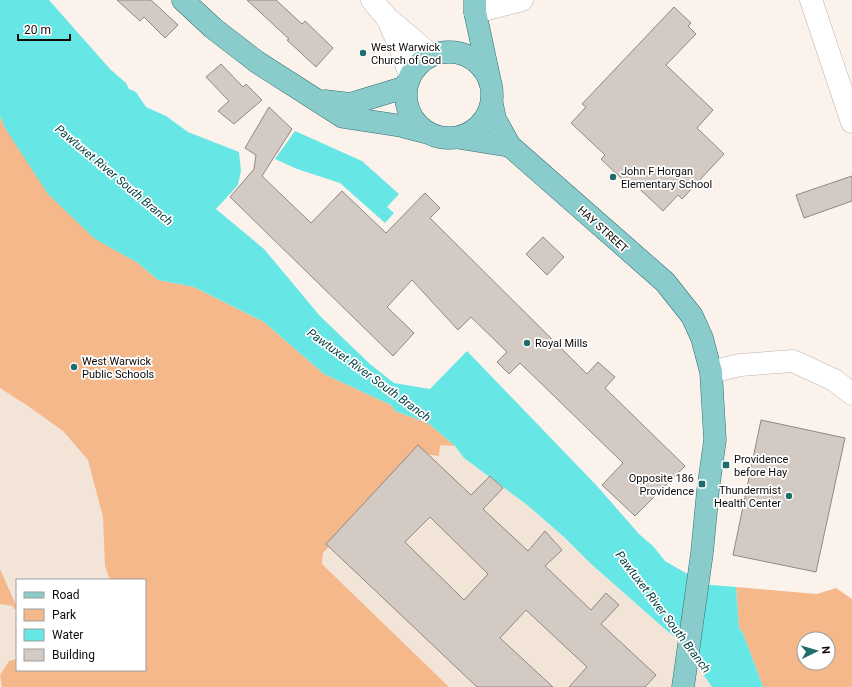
<svg xmlns="http://www.w3.org/2000/svg" width="852" height="687" viewBox="0 0 852 687" font-family="Roboto,sans-serif">
  <style>
    .built { fill: #f3e4d8 }
    .green { fill: #f4b88a; fill-rule: evenodd }
    .water { fill: #67e6e6 }
    .building { fill: #d4cac4; stroke: #918882; fill-rule: evenodd }
    .lines { fill: none; stroke-linecap: round; stroke-linejoin: round }
    .minor-casing { stroke: #bcb3ac; stroke-width: 23 }
    .major-casing { stroke: #2c7170; stroke-width: 23 }
    .minor { stroke: #fff; stroke-width: 22 }
    .major { stroke: #8acbcb; stroke-width: 22 }
    .poi-dot { fill: #206c6d; stroke: #fff; stroke-width: 1.5 }
    .labels { text-anchor: middle; stroke-width: 3.5; stroke-linejoin: round; paint-order: stroke }
    .poi-label { font-size: 11px; fill: #0e0b09; stroke: #fff; text-anchor: start }
    .street-label { font-size: 11px; fill: #0e0b09; stroke: #fff }
    .water-label { font-size: 12px; font-style: italic; fill: #003f40; stroke: #fff }
  </style>
  <rect width="100%" height="100%" fill="#fcf2ec"/>
  <g class="built">
    <polygon points="0,120 114,210 37,309 145,580 17,580 17,670 130,687 0,687"/>
    <polygon points="440,445 455,446 464,458 526,504 564,537 590,563 666,630 686,646 691,657 712,687 449,687 322,564 323,553 402,469"/>
  </g>
  <g class="green">
    <polygon points="0,116 5,128 96,239 138,263 158,280 194,287 264,322 324,374 391,405 395,411 428,423 455,446 440,445 439,456 426,454 402,469 323,553 322,564 449,687 2,687 0,675 9,661 17,659 17,670 145,670 145,580 110,580 105,566 103,517 88,460 63,431 28,406 0,388"/>
    <polygon points="0,569 15,603 17,603 17,609 14,609 13,606 0,604"/>
    <path d="M736 587 817 594 836 588 852 599V687H763L743 633 739 628ZM804 639H828V663H804Z"/>
  </g>
  <g class="water">
    <polygon points="0,0 49,0 110,69 126,83 129,89 136,92 146,107 166,116 188,132 239,152 241,171 238,185 216,209 264,249 320,316 370,364 394,383 430,389 467,351 597,486 639,534 653,546 665,561 691,576 700,584 736,587 739,628 743,633 763,687 712,687 691,657 686,646 666,630 590,563 564,537 526,504 464,458 455,446 428,423 395,411 391,405 324,374 264,322 194,287 158,280 138,263 95,239 48,194 5,128 0,116"/>
    <polygon points="295,131 362,161 399,194 387,207 394,213 385,223 340,183 297,169 275,159"/>
  </g>
  <g class="building">
    <polygon points="117,0 151,0 178,25 165,38 144,17 140,21"/>
    <polygon points="247,0 276,0 302,24 305,21 333,48 316,67 287,40 289,39"/>
    <polygon points="674,7 691,23 688,26 696,34 666,65 713,110 697,128 724,154 682,199 678,195 663,211 629,179 626,183 601,159 605,155 571,123 586,107 582,104"/>
    <polygon points="221,64 243,87 246,84 262,100 234,124 218,111 229,101 206,77"/>
    <polygon points="269,107 292,129 262,176 311,223 342,191 386,233 425,193 440,208 430,218 587,374 598,362 615,377 605,388 685,466 635,516 602,485 623,463 520,363 509,374 497,362 507,352 471,317 458,330 412,280 387,307 414,333 393,356 230,197 254,169 256,155 245,148"/>
    <polygon points="852,176 852,201 804,218 796,195"/>
    <polygon points="543,237 564,257 547,275 526,254"/>
    <polygon points="761,420 845,438 816,572 733,555"/>
    <path d="M418 445 471 495 490 476 503 488 483 509 528 551 545 531 562 550 545 566 591 610 606 593 619 605 601 624 656 675 645 687H569L587 667 526 610 500 638 553 687H477L326 544ZM430 517 488 574 464 600 405 542Z"/>
  </g>
  <g class="lines">
    <g class="minor-casing">
      <g id="minor">
        <polyline points="372,0 387,18 431,55"/>
        <polyline points="811,0 852,122"/>
        <polyline points="475,12 522,0"/>
        <polyline points="390,24 401,50 410,75"/>
        <polyline points="711,372 740,365 793,361 834,380 852,394"/>
      </g>
    </g>
    <g class="major-casing">
      <g id="major">
        <polyline points="183,0 213,28 257,62 343,117 402,126 425,132"/>
        <polyline points="475,0 475,12 489,77"/>
        <circle cx="449" cy="95" r="43"/>
        <polyline points="325,101 350,104 406,87"/>
        <polyline points="492,104 495,119 510,146 665,282 692,316 702,338 711,372 715,440 708,490 702,553 683,687"/>
        <polyline points="460,138 510,146"/>
      </g>
    </g>
    <use href="#minor" class="minor"/>
    <use href="#major" class="major"/>
  </g>
  <g class="poi-dot">
    <circle cx="363" cy="53" r="4"/>
    <circle cx="613" cy="177" r="4"/>
    <circle cx="527" cy="343" r="4"/>
    <circle cx="74" cy="367" r="4"/>
    <rect x="722" y="461" width="8" height="8" rx="2"/>
    <rect x="698" y="480" width="8" height="8" rx="2"/>
    <circle cx="789" cy="496" r="4"/>
  </g>
  <g class="labels">
    <g class="poi-label">
      <text x="371" y="51">West Warwick<tspan x="371" dy="13">Church of God</tspan></text>
      <text x="621" y="175">John F Horgan<tspan x="621" dy="13">Elementary School</tspan></text>
      <text x="535" y="347">Royal Mills</text>
      <text x="82" y="365">West Warwick<tspan x="82" dy="13">Public Schools</tspan></text>
      <text x="734" y="463">Providence<tspan x="734" dy="13">before Hay</tspan></text>
      <text x="694" y="482" text-anchor="end">Opposite 186<tspan x="694" dy="13">Providence</tspan></text>
      <text x="781" y="494" text-anchor="end">Thundermist<tspan x="781" dy="13">Health Center</tspan></text>
    </g>
    <g class="street-label">
      <text transform="translate(603 229) rotate(42)" y="4">HAY STREET</text>
    </g>
    <g class="water-label">
      <text transform="translate(114 175) rotate(40)" y="4">Pawtuxet River South Branch</text>
      <text transform="translate(369 375) rotate(36)" y="4">Pawtuxet River South Branch</text>
      <text transform="translate(663 612) rotate(53)" y="4">Pawtuxet River South Branch</text>
    </g>
  </g>
  <rect x="16" y="579" width="130" height="92" fill="#ffffff" stroke="#9f9d9d"/>
  <rect x="24" y="592" width="20" height="6" fill="#8acbcb" stroke="#9f9d9d"/>
  <text x="52" y="599" font-size="12" fill="#0e0b09">Road</text>
  <rect x="24" y="609" width="20" height="12" fill="#f4b88a" stroke="#9f9d9d"/>
  <text x="52" y="619" font-size="12" fill="#0e0b09">Park</text>
  <rect x="24" y="629" width="20" height="12" fill="#67e6e6" stroke="#9f9d9d"/>
  <text x="52" y="639" font-size="12" fill="#0e0b09">Water</text>
  <rect x="24" y="649" width="20" height="12" fill="#d4cac4" stroke="#9f9d9d"/>
  <text x="52" y="659" font-size="12" fill="#0e0b09">Building</text>
  <g transform="translate(816 651) rotate(85)"><circle r="19" fill="#ffffff" stroke="#9f9d9d"/>
  <path d="M0-3L7 15L0 10L-7 15Z" fill="#206c6d"/>
  <text y="-6" font-size="11" font-weight="bold" text-anchor="middle" fill="#0e0b09">N</text>
  </g>
  <path d="M18 34v6h52v-6" fill="none" stroke="#0e0b09" stroke-width="2"/>
  <text x="24" y="34" font-size="12" fill="#0e0b09" stroke="#ffffff" stroke-width="3" paint-order="stroke">20 m</text>
</svg>
